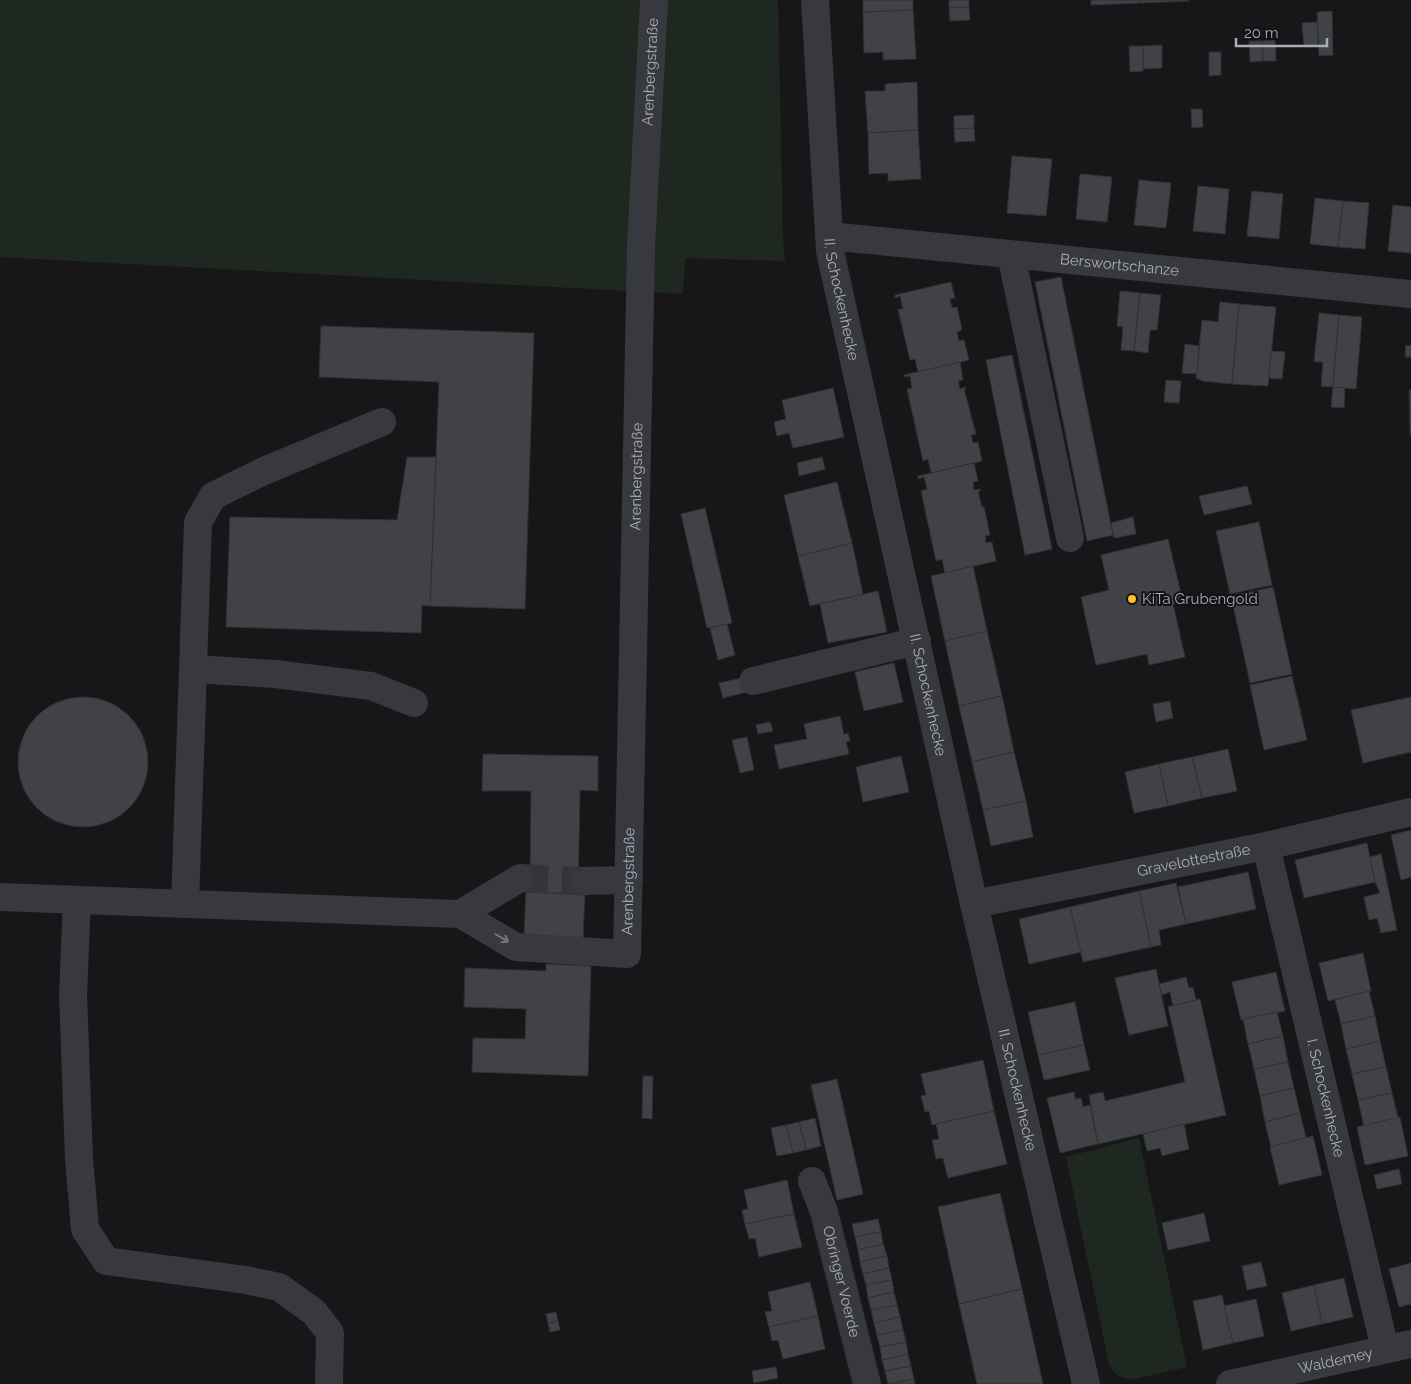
<svg xmlns="http://www.w3.org/2000/svg" width="1411" height="1384" viewBox="0 0 1411 1384" font-family="Raleway,sans-serif">
  <style>
    .green { fill: #1f2820 }
    .building { fill: #414246; stroke: #313136 }
    .lines { fill: none; stroke-linecap: round; stroke-linejoin: round }
    .minor-tunnel { stroke: #343539; stroke-width: 28; stroke-dasharray: 28 14; stroke-linecap: butt }
    .minor { stroke: #38393f; stroke-width: 28 }
    .oneway { stroke: #767983 }
    .poi-dot { fill: #ffc029; stroke: #121214; stroke-width: 2 }
    .labels { text-anchor: middle; stroke-width: 4; stroke-linejoin: round; paint-order: stroke }
    .street-label { font-size: 15px; fill: #a8adba; stroke: #121214 }
    .poi-label { font-size: 15px; fill: #a8adba; stroke: #121214; text-anchor: start }
  </style>
  <rect width="100%" height="100%" fill="#171719"/>
  <g class="green">
    <polygon points="0,0 778,0 783,237 785,261 685,258 683,294 0,257"/>
    <path d="M1139 1138 1187 1367 1134 1379C1121 1379 1115 1376 1109 1364L1066 1157Z"/>
  </g>
  <g class="building">
    <polygon points="863,0 913,0 913,10 863,12"/>
    <polygon points="949,0 969,0 969,7 949,8"/>
    <polygon points="1091,0 1140,0 1140,3 1091,5"/>
    <polygon points="1140,0 1189,0 1189,1 1140,3"/>
    <polygon points="969,7 970,20 950,21 949,8"/>
    <polygon points="913,10 916,59 883,60 883,52 864,53 863,12"/>
    <polygon points="1332,11 1333,55 1319,56 1317,12"/>
    <polygon points="1317,22 1318,46 1304,46 1302,23"/>
    <polygon points="1275,40 1276,61 1263,61 1262,41"/>
    <polygon points="1249,41 1262,41 1263,61 1250,62"/>
    <polygon points="1162,45 1162,68 1143,69 1143,46"/>
    <polygon points="1129,46 1143,46 1143,71 1130,72"/>
    <polygon points="1209,52 1221,52 1221,75 1209,76"/>
    <polygon points="917,82 918,130 868,133 865,91 885,91 885,84"/>
    <polygon points="1191,109 1202,109 1203,127 1192,128"/>
    <polygon points="974,115 974,128 954,129 954,116"/>
    <polygon points="974,128 975,141 955,142 954,129"/>
    <polygon points="918,130 921,179 888,181 888,173 869,174 868,133"/>
    <polygon points="1012,156 1052,159 1046,216 1007,213"/>
    <polygon points="1080,174 1112,177 1107,222 1076,219"/>
    <polygon points="1139,180 1171,183 1166,228 1134,225"/>
    <polygon points="1198,186 1229,189 1225,234 1193,231"/>
    <polygon points="1252,191 1283,194 1279,239 1247,236"/>
    <polygon points="1315,198 1343,201 1338,247 1310,244"/>
    <polygon points="1343,201 1369,203 1365,249 1338,247"/>
    <polygon points="1393,205 1411,207 1411,253 1388,251"/>
    <polygon points="1061,277 1113,535 1087,541 1035,282"/>
    <polygon points="951,282 955,298 950,299 952,308 957,307 962,330 957,332 959,341 964,340 969,360 918,372 915,359 910,360 898,309 903,309 900,296 895,298 895,295"/>
    <polygon points="1120,291 1140,293 1134,351 1121,350 1123,327 1117,326"/>
    <polygon points="1140,293 1161,295 1157,330 1150,330 1148,353 1134,351"/>
    <polygon points="1220,302 1239,304 1232,384 1203,381 1196,378 1202,320 1218,322"/>
    <polygon points="1239,304 1276,307 1268,386 1232,384"/>
    <polygon points="1319,313 1339,315 1333,387 1321,386 1323,362 1314,362"/>
    <polygon points="1339,315 1362,317 1356,389 1333,387"/>
    <polygon points="321,326 534,333 525,609 430,606 439,382 319,377"/>
    <polygon points="1185,344 1199,346 1197,374 1182,373"/>
    <polygon points="1406,345 1411,346 1411,357 1405,357"/>
    <polygon points="1271,351 1285,352 1282,379 1269,378"/>
    <polygon points="1012,355 1052,549 1025,555 986,360"/>
    <polygon points="960,362 963,380 958,381 960,389 965,387 966,389 964,389 976,434 971,435 973,443 978,442 982,461 931,473 928,459 923,461 907,389 912,388 910,376 904,377 904,375"/>
    <polygon points="1166,380 1181,381 1179,403 1164,402"/>
    <polygon points="1333,387 1345,388 1344,408 1331,407"/>
    <polygon points="833,388 844,437 793,448 789,433 777,436 774,422 786,419 782,400"/>
    <polygon points="1409,390 1411,390 1411,435 1410,435"/>
    <polygon points="407,457 436,457 430,606 422,605 421,633 226,627 230,517 397,520"/>
    <polygon points="822,457 825,469 799,476 797,463"/>
    <polygon points="974,463 978,481 973,482 974,490 980,489 980,491 978,492 982,507 984,507 990,535 985,536 986,543 992,542 996,561 945,573 942,559 936,561 921,491 927,489 924,477 918,479 918,476"/>
    <polygon points="837,482 852,543 798,556 784,495"/>
    <polygon points="1247,486 1252,504 1204,515 1199,496"/>
    <polygon points="705,508 732,623 707,628 681,514"/>
    <polygon points="1133,517 1136,534 1114,538 1111,523"/>
    <polygon points="1259,522 1272,585 1230,594 1216,531"/>
    <polygon points="1168,539 1183,602 1173,604 1185,657 1149,665 1147,654 1096,665 1081,597 1109,590 1101,555"/>
    <polygon points="852,543 863,594 810,606 798,556"/>
    <polygon points="973,566 987,631 945,641 931,576"/>
    <polygon points="1273,587 1292,674 1250,683 1231,596"/>
    <polygon points="878,591 887,632 828,643 820,604"/>
    <polygon points="727,624 735,655 718,660 710,628"/>
    <polygon points="987,631 1002,696 959,706 945,641"/>
    <polygon points="894,663 903,702 864,711 855,672"/>
    <polygon points="1292,676 1307,740 1264,750 1250,685"/>
    <polygon points="742,678 746,692 723,698 719,683"/>
    <polygon points="1002,696 1014,752 972,762 959,706"/>
    <polygon points="1411,697 1411,752 1363,763 1351,710"/>
    <circle cx="83" cy="762" r="65"/>
    <polygon points="1170,701 1173,718 1156,722 1153,704"/>
    <polygon points="840,716 844,735 848,733 850,741 846,742 849,754 779,769 774,745 807,739 804,724"/>
    <polygon points="770,722 773,731 758,734 756,725"/>
    <polygon points="747,737 754,770 740,773 732,740"/>
    <polygon points="1228,749 1237,791 1202,798 1192,757"/>
    <polygon points="1014,752 1026,801 983,810 972,762"/>
    <polygon points="483,754 598,756 598,791 580,790 578,893 530,893 531,791 482,791"/>
    <polygon points="901,756 909,792 863,802 856,767"/>
    <polygon points="1192,757 1202,798 1168,806 1159,764"/>
    <polygon points="1159,764 1168,806 1134,813 1125,772"/>
    <polygon points="1026,801 1033,837 991,846 983,810"/>
    <polygon points="1411,830 1411,877 1401,880 1391,835"/>
    <polygon points="1367,843 1375,882 1304,898 1295,860"/>
    <polygon points="1381,854 1397,930 1381,933 1377,918 1369,920 1364,897 1380,893 1375,882 1370,857"/>
    <polygon points="1248,872 1256,909 1186,924 1178,887"/>
    <polygon points="1176,883 1186,924 1159,930 1161,945 1151,947 1139,891"/>
    <polygon points="1139,891 1151,947 1083,962 1070,907"/>
    <polygon points="526,892 585,895 583,938 524,936"/>
    <polygon points="1070,907 1081,952 1029,964 1019,919"/>
    <polygon points="1363,953 1371,991 1328,1001 1319,963"/>
    <polygon points="546,964 591,966 588,1076 472,1072 473,1038 525,1039 526,1009 464,1007 465,968 546,971"/>
    <polygon points="1156,969 1168,1026 1129,1035 1115,978"/>
    <polygon points="1276,972 1285,1011 1241,1020 1232,982"/>
    <polygon points="1186,977 1189,988 1193,987 1196,1000 1173,1006 1170,992 1162,995 1159,984"/>
    <polygon points="1369,991 1375,1016 1341,1024 1335,1000"/>
    <polygon points="1200,999 1226,1115 1098,1144 1089,1095 1103,1092 1105,1101 1185,1082 1168,1007"/>
    <polygon points="1075,1002 1084,1045 1038,1055 1028,1012"/>
    <polygon points="1277,1012 1283,1036 1248,1044 1243,1019"/>
    <polygon points="1375,1016 1380,1041 1346,1049 1341,1024"/>
    <polygon points="1283,1036 1288,1062 1254,1069 1248,1044"/>
    <polygon points="1380,1041 1386,1067 1352,1074 1346,1049"/>
    <polygon points="1084,1045 1090,1070 1044,1080 1038,1055"/>
    <polygon points="983,1060 994,1111 932,1125 929,1111 925,1112 921,1096 926,1095 921,1074"/>
    <polygon points="1288,1062 1294,1088 1260,1096 1254,1069"/>
    <polygon points="1386,1067 1392,1093 1358,1100 1352,1074"/>
    <polygon points="643,1076 653,1076 652,1119 642,1118"/>
    <polygon points="837,1079 863,1194 837,1200 811,1085"/>
    <polygon points="1294,1088 1300,1113 1265,1122 1260,1096"/>
    <polygon points="1074,1092 1075,1099 1081,1098 1083,1107 1090,1105 1098,1144 1060,1153 1047,1098"/>
    <polygon points="1392,1093 1398,1118 1364,1126 1358,1100"/>
    <polygon points="994,1111 1007,1164 948,1178 943,1158 936,1159 932,1140 939,1139 936,1124"/>
    <polygon points="1300,1113 1306,1138 1271,1147 1265,1122"/>
    <polygon points="1400,1117 1408,1156 1365,1165 1357,1127"/>
    <polygon points="815,1118 821,1146 806,1150 799,1122"/>
    <polygon points="799,1122 806,1150 793,1153 786,1125"/>
    <polygon points="1184,1124 1189,1149 1162,1156 1160,1148 1147,1151 1143,1134"/>
    <polygon points="786,1125 793,1153 777,1156 771,1128"/>
    <polygon points="1313,1136 1322,1175 1279,1185 1270,1147"/>
    <polygon points="1399,1169 1402,1184 1377,1189 1374,1175"/>
    <polygon points="787,1180 794,1214 745,1224 742,1210 748,1209 744,1190"/>
    <polygon points="1000,1193 1022,1289 959,1304 938,1207"/>
    <polygon points="1204,1213 1210,1241 1168,1250 1162,1223"/>
    <polygon points="794,1214 802,1247 759,1257 755,1238 749,1239 745,1224"/>
    <polygon points="878,1219 881,1232 855,1237 852,1224"/>
    <polygon points="881,1232 883,1244 858,1250 855,1237"/>
    <polygon points="883,1244 887,1256 860,1262 858,1250"/>
    <polygon points="887,1256 889,1268 863,1274 860,1262"/>
    <polygon points="1261,1262 1267,1286 1247,1290 1242,1266"/>
    <polygon points="1411,1263 1411,1304 1399,1307 1389,1269"/>
    <polygon points="889,1268 892,1280 866,1285 863,1274"/>
    <polygon points="1344,1278 1353,1317 1322,1324 1314,1285"/>
    <polygon points="892,1280 894,1292 868,1298 866,1285"/>
    <polygon points="810,1282 818,1316 769,1327 765,1312 772,1311 768,1292"/>
    <polygon points="1314,1285 1322,1324 1291,1331 1282,1293"/>
    <polygon points="1022,1289 1043,1384 977,1384 959,1304"/>
    <polygon points="894,1292 897,1305 871,1310 868,1298"/>
    <polygon points="1222,1295 1233,1343 1203,1350 1193,1301"/>
    <polygon points="1256,1299 1264,1336 1233,1343 1224,1306"/>
    <polygon points="897,1305 900,1317 874,1323 871,1310"/>
    <polygon points="556,1312 558,1321 548,1323 546,1314"/>
    <polygon points="818,1316 825,1349 783,1359 778,1340 772,1341 769,1327"/>
    <polygon points="900,1317 903,1330 877,1335 874,1323"/>
    <polygon points="558,1321 560,1330 550,1332 548,1323"/>
    <polygon points="903,1330 906,1342 880,1347 877,1335"/>
    <polygon points="906,1342 908,1354 882,1360 880,1347"/>
    <polygon points="908,1354 911,1366 885,1371 882,1360"/>
    <polygon points="911,1366 914,1379 888,1384 885,1371"/>
    <polygon points="776,1367 778,1378 754,1383 752,1371"/>
    <polygon points="914,1379 915,1384 891,1384"/>
  </g>
  <g class="lines">
    <polyline class="minor-tunnel" points="520,878 585,881"/>
    <g class="minor">
      <path id="s1" d="M815 0 830 251 974 904 1086 1384"/>
      <path id="s2" d="M829 236 1411 294"/>
      <polyline points="1014,255 1013,264 1070,538"/>
      <polyline points="193,669 275,674 371,686 414,703"/>
      <polyline points="753,681 917,641"/>
      <path id="s3" d="M1266 846 1385 1349"/>
      <polyline points="585,881 629,880"/>
      <path id="s4" d="M0 897 460 914 516 947 627 954 641 247 654 0"/>
      <polyline points="77,900 73,995 79,1158 85,1229 106,1261 246,1280 279,1287 314,1312 330,1333 329,1384"/>
      <polyline points="185,903 198,522 213,496 264,471 382,422"/>
      <path id="s5" d="M974 904 1266 846 1411 812"/>
      <polyline points="460,914 520,878"/>
      <path id="s6" d="M812 1181 824 1212 867 1384"/>
      <path id="s7" d="M1230 1384 1411 1344"/>
    </g>
  </g>
  <defs><path id="oneway-shaft" d="M-6 0H5M1.5-3L5.5 0L1.5 3" fill="none" stroke-width="1.6" stroke-linecap="round" stroke-linejoin="round" transform="scale(1.25)"/></defs>
  <use class="oneway" href="#oneway-shaft" transform="translate(502 938) rotate(30)"/>
  <circle class="poi-dot" cx="1132" cy="599" r="5"/>
  <g class="labels">
    <g class="street-label">
      <text dy="5" stroke="none"><textPath href="#s4" startOffset="1519">Arenbergstraße</textPath></text>
      <text dy="5" stroke="none"><textPath href="#s2" startOffset="292">Berswortschanze</textPath></text>
      <text dy="5" stroke="none"><textPath href="#s1" startOffset="301">II. Schockenhecke</textPath></text>
      <text dy="5" stroke="none"><textPath href="#s4" startOffset="1114">Arenbergstraße</textPath></text>
      <text dy="5" stroke="none"><textPath href="#s1" startOffset="706">II. Schockenhecke</textPath></text>
      <text dy="5" stroke="none"><textPath href="#s5" startOffset="224">Gravelottestraße</textPath></text>
      <text dy="5" stroke="none"><textPath href="#s4" startOffset="709">Arenbergstraße</textPath></text>
      <text dy="5" stroke="none"><textPath href="#s1" startOffset="1111">II. Schockenhecke</textPath></text>
      <text dy="5" stroke="none"><textPath href="#s3" startOffset="259">I. Schockenhecke</textPath></text>
      <text dy="5" stroke="none"><textPath href="#s6" startOffset="105">Obringer Voerde</textPath></text>
      <text dy="5" stroke="none"><textPath href="#s7" startOffset="108">Waldemey</textPath></text>
    </g>
    <g class="poi-label">
      <text x="1142" y="604">KiTa Grubengold</text>
    </g>
  </g>
  <path d="M1236 38v8h91v-8" fill="none" stroke="#a8adba" stroke-width="2.5"/>
  <text x="1244" y="38" font-size="15" fill="#a8adba" stroke="#121214" stroke-width="4" paint-order="stroke">20 m</text>
</svg>
